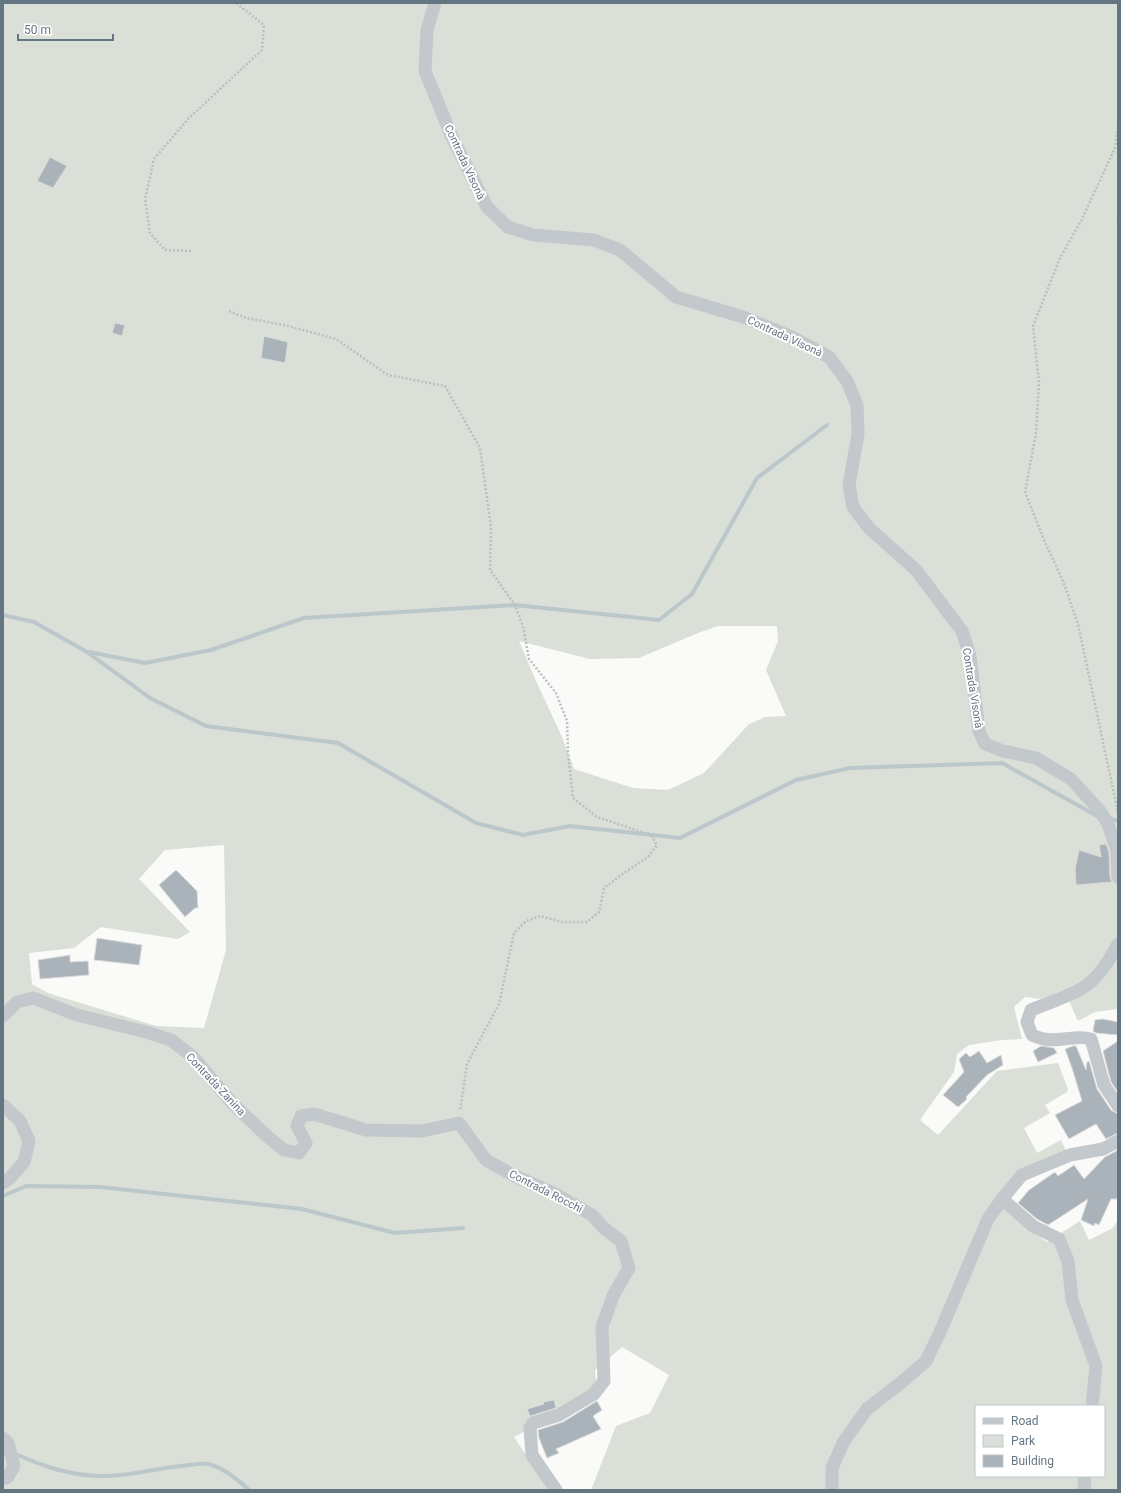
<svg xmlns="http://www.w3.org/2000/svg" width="1121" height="1493" viewBox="0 0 1121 1493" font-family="Roboto,sans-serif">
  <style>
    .green { fill: #dadfd7; fill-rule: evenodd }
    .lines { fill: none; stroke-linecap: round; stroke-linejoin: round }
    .stream { stroke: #bbc7cb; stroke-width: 4 }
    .building { fill: #aab3b9; stroke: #dcdcda }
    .path { stroke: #bbbfc2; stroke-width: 2.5; stroke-dasharray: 2 2; stroke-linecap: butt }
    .street { stroke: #c3c8cc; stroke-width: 13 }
    .labels { text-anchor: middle; stroke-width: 4; stroke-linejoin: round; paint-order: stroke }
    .street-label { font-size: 11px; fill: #657683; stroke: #fff }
  </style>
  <rect width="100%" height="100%" fill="#fafaf8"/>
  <path class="green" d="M3 3H1118V1009L1095 1012 1078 1021 1065 992 1041 999 1025 997 1014 1007 1022 1039 1002 1040 969 1045 957 1054 954 1072 920 1120 938 1135 997 1071 1058 1063 1068 1089 1067 1092 1045 1105 1050 1113 1024 1128 1037 1153 1061 1140 1066 1151C1040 1163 1015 1172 997 1196L1030 1230 1047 1242 1080 1221 1089 1240 1113 1228 1118 1220V1490H591L616 1426 650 1413 669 1375 622 1347 595 1370 597 1393 514 1437 549 1490 3 1489ZM718 626H777L778 641 766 670 786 716 765 717 749 724 704 773 668 790 633 788 574 769 562 737 536 681 519 641 590 659 639 658 698 633ZM224 845 226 950 204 1028 156 1026 48 993 32 984 29 953 74 948 101 927 178 939 190 932 139 879 165 850ZM976 1406H1104V1476H976Z"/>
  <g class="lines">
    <g class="stream">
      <polyline points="3,615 34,622 87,652 150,698 206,726 338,743 476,823 523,835 570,826 680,838 796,780 850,768 1002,763 1097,816"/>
      <polyline points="89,652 145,663 211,650 304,618 515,605 659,620 692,594 757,478 827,425"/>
      <polyline points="1111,819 1118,821"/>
      <polyline points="3,1196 26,1186 100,1187 302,1209 395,1233 463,1228"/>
      <path d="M13 1453C43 1466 67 1475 100 1476 131 1477 160 1467 190 1465 196 1464 203 1463 209 1464 225 1469 237 1479 249 1490"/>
    </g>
  </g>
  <g class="building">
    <polygon points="50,157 67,166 53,188 37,181"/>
    <polygon points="115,323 125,325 122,336 112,333"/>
    <polygon points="264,336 288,342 285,363 261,358"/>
    <polygon points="1106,844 1109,852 1110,877 1112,882 1076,885 1075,869 1079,850 1101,857 1099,845"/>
    <polygon points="176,870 197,891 198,908 195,908 185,917 159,885"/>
    <polygon points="97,938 142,945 139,965 94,960"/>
    <polygon points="70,955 70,962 88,961 89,975 40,979 38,960"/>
    <polygon points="1103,1019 1118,1022 1118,1035 1096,1033 1093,1031 1095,1020"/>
    <polygon points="1118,1041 1118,1092 1111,1082 1103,1051"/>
    <polygon points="1041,1046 1054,1048 1057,1053 1038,1062 1033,1051"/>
    <polygon points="1073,1046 1076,1046 1086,1070 1087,1062 1089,1061 1097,1089 1111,1110 1118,1114 1118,1133 1106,1139 1096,1124 1069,1139 1055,1115 1082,1101 1072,1068 1065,1049"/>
    <polygon points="979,1051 987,1063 1001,1055 1003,1065 987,1075 966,1097 967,1099 958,1107 943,1095 964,1072 959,1059 966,1053 970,1057"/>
    <polygon points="1118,1150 1118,1199 1111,1199 1099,1225 1095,1223 1094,1226 1081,1220 1088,1199 1048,1225 1037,1219 1018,1203 1029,1190 1055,1172 1058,1176 1074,1165 1084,1179 1105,1157"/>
    <polygon points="554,1400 556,1408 530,1416 527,1409 544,1404 543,1402"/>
    <polygon points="597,1401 602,1410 593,1416 601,1429 556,1449 559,1453 547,1458 539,1438 538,1430 563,1422"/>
  </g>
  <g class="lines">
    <g class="path">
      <polyline points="1118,127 1115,148 1081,221 1060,258 1033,326 1039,382 1036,433 1025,492 1044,540 1063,581 1078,624 1118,813"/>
      <polyline points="1118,222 1118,224"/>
      <polyline points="191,251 165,250 150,233 145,199 154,159 189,118 262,50 264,25 236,3"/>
      <polyline points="229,311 246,318 284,325 336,339 388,375 445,386 480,448 491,527 490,570 515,605 523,626 529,659 556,693 567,721 568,753 573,798 597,817 651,835 657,845 648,857 621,875 604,888 599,912 587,922 562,922 540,916 526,921 514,933 499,1004 467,1064 460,1111"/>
    </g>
    <g class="street">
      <polyline points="435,3 427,30 425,71 452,137 487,207 508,227 533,235 594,240 620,250 676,297 743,317 792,337 829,357 847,381 857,405 858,434 849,485 853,507 869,528 916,570 962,631 970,656 979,731 985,744 1003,751 1036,758 1071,779 1100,811 1108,824 1117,851 1118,877"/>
      <path d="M1118 944C1109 961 1098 979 1081 989 1065 998 1048 1003 1031 1010L1027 1022 1032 1035C1050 1043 1057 1039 1074 1038 1080 1037 1086 1038 1091 1039L1104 1085 1118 1106"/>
      <polyline points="3,1016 17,1002 33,998 77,1015 146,1032 171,1040 193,1057 232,1103 268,1137 284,1150 299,1153 306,1143 297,1126 301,1116 314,1114 366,1130 422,1131 459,1123 486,1160 515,1176 553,1193 592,1215 605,1229 621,1241 629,1268 613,1296 602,1327 604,1381 594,1394 559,1415 533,1423 530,1428 532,1455 556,1490"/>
      <polyline points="3,1105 20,1121 29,1141 24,1162 10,1178 3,1183"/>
      <polyline points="1002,1199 1033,1226 1059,1239 1068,1261 1072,1300 1096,1366 1092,1406"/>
      <polyline points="3,1438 8,1443 14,1466 8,1477 3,1479"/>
      <polyline points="832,1490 832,1468 844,1441 867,1409 903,1381 926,1361 940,1332 988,1219 1002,1199 1022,1175 1070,1155 1103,1149 1118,1141"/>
      <polyline points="1084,1490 1085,1476"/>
    </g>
  </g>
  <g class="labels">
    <g class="street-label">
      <text transform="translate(465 162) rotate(65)" y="4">Contrada Visonà</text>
      <text transform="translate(785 336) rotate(25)" y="4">Contrada Visonà</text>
      <text transform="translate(973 688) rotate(81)" y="4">Contrada Visonà</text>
      <text transform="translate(216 1084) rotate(47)" y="4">Contrada Zanina</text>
      <text transform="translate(546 1191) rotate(27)" y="4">Contrada Rocchi</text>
    </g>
  </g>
  <rect width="1121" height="1493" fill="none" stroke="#657683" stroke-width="8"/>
  <rect x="975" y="1405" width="130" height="72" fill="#ffffff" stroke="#c1c8cd"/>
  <rect x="983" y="1418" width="20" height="6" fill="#c3c8cc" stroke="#c1c8cd"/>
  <text x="1011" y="1425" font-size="12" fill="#657683">Road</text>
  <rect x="983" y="1435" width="20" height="12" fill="#dadfd7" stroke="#c1c8cd"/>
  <text x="1011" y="1445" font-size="12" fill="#657683">Park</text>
  <rect x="983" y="1455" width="20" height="12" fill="#aab3b9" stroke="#c1c8cd"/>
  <text x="1011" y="1465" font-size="12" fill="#657683">Building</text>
  <path d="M18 34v6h95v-6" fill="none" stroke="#657683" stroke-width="2"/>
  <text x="24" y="34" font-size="12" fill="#657683" stroke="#ffffff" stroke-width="3" paint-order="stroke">50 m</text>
</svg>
